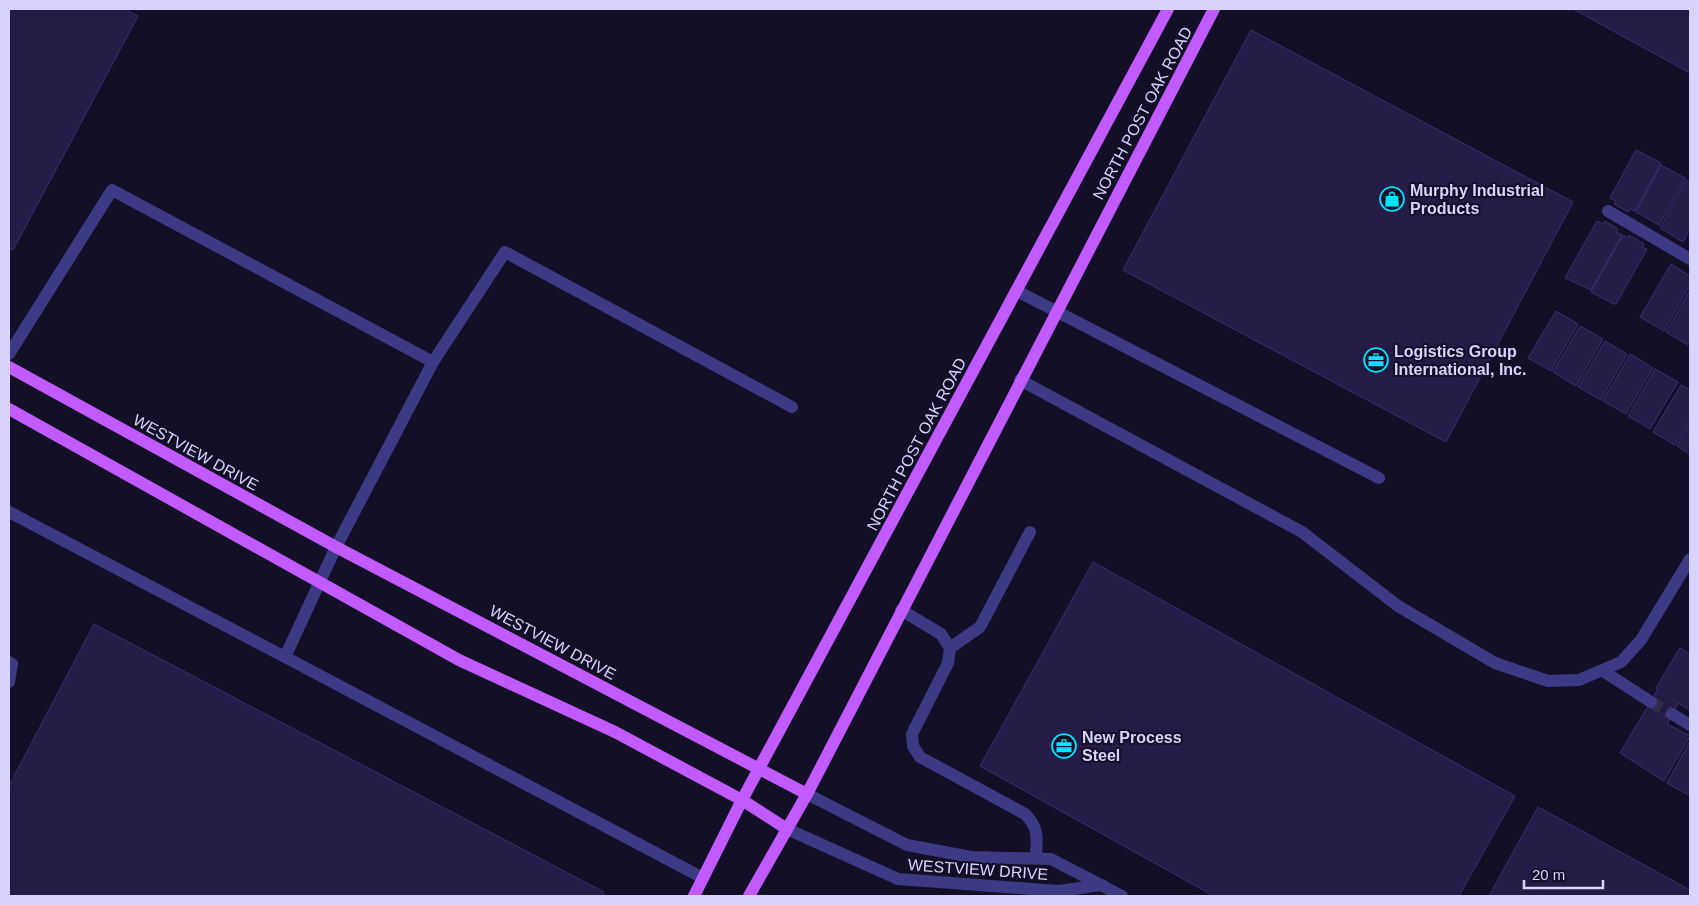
<svg xmlns="http://www.w3.org/2000/svg" width="1699" height="905" viewBox="0 0 1699 905" font-family="Helvetica,sans-serif">
  <style>
    .building { fill: #241b47; stroke: #3b2d73 }
    .lines { fill: none; stroke-linecap: round; stroke-linejoin: round }
    .minor-tunnel { stroke: #312d47; stroke-width: 12; stroke-dasharray: 12 6; stroke-linecap: butt }
    .minor { stroke: #3d3a85; stroke-width: 12 }
    .major { stroke: #c25bff; stroke-width: 12 }
    .labels { text-anchor: middle; stroke-width: 4; stroke-linejoin: round; paint-order: stroke }
    .street-label { font-size: 16px; fill: #d9d4ff; stroke: #130f26 }
    .poi-label { font-size: 16px; font-weight: bold; fill: #d9d4ff; stroke: #130f26; text-anchor: start }
  </style>
  <rect width="100%" height="100%" fill="#130f26"/>
  <g class="building">
    <polygon points="9,9 125,9 138,16 13,250 9,248"/>
    <polygon points="1573,9 1690,9 1690,73"/>
    <polygon points="1251,30 1573,202 1446,442 1123,270"/>
    <polygon points="1636,150 1661,163 1635,211 1630,209 1628,212 1614,204 1616,201 1610,198"/>
    <polygon points="1661,165 1685,178 1659,225 1636,212"/>
    <polygon points="1686,180 1690,183 1690,229 1683,242 1660,228"/>
    <polygon points="1597,221 1603,224 1605,221 1618,229 1616,232 1622,235 1591,290 1565,278"/>
    <polygon points="1623,235 1628,238 1629,235 1644,244 1642,247 1647,249 1616,304 1614,304 1591,292"/>
    <polygon points="1671,264 1690,276 1690,285 1664,331 1640,317"/>
    <polygon points="1690,290 1690,341 1688,345 1666,332"/>
    <polygon points="1556,311 1578,324 1551,371 1528,358"/>
    <polygon points="1580,326 1603,339 1576,386 1553,372"/>
    <polygon points="1605,341 1627,354 1601,400 1578,387"/>
    <polygon points="1630,354 1653,368 1626,414 1603,401"/>
    <polygon points="1655,369 1678,382 1650,429 1628,416"/>
    <polygon points="1681,385 1690,390 1690,419 1675,445 1653,432"/>
    <polygon points="1690,422 1690,454 1677,446"/>
    <polygon points="1093,562 1515,796 1459,896 1214,896 980,766"/>
    <polygon points="94,624 604,892 602,896 9,896 9,786"/>
    <polygon points="1680,648 1690,654 1690,710 1678,703 1667,724 1690,736 1664,781 1620,753 1658,689 1656,688"/>
    <polygon points="1690,741 1690,796 1667,783"/>
    <polygon points="1538,807 1690,890 1690,896 1489,896"/>
  </g>
  <g class="lines">
    <polyline class="minor-tunnel" points="1651,702 1672,714"/>
    <g class="minor">
      <polyline points="1608,211 1690,259"/>
      <polyline points="1017,291 1379,478"/>
      <polyline points="9,354 112,190 433,362 336,547 285,657 9,512"/>
      <polyline points="433,362 505,252 792,407"/>
      <polyline points="1020,380 1302,532 1398,606 1495,663 1548,681 1579,680 1621,662 1641,640 1690,559"/>
      <path d="M901 610 941 634 950 648 948 663 912 734 913 746 920 757 1025 814C1039 828 1037 838 1036 857"/>
      <polyline points="950,648 980,627 1030,532"/>
      <polyline points="285,657 703,878"/>
      <polyline points="9,662 12,664 9,682"/>
      <polyline points="1603,671 1651,702"/>
      <polyline points="1672,714 1690,725"/>
      <polyline points="807,794 907,845 971,857 1051,859 1122,896"/>
      <polyline points="787,829 898,879 1058,891 1102,885"/>
    </g>
    <g class="major">
      <polyline points="9,367 336,547 807,794"/>
      <polyline points="9,409 459,660 615,732 742,800 787,829"/>
      <polyline points="694,896 742,800 1168,9"/>
      <polyline points="749,896 807,794 1214,9"/>
    </g>
  </g>
  <defs>
    <g id="shop-ring" transform="scale(1.25)"><circle r="9.5" fill="#130f26" stroke="#00e5ff" stroke-width="1.5"/><path d="M-5-2.5h2.3a2.7 3.5 0 0 1 5.4 0H5L5.5 6h-11ZM-1.5-2.5h3a1.5 2.3 0 0 0-3 0Z" fill="#00e5ff"/></g>
    <g id="office-ring" transform="scale(1.25)"><circle r="9.5" fill="#130f26" stroke="#00e5ff" stroke-width="1.5"/><path d="M-6-3h4V-5.5h4V-3h4V5H-6ZM-1-4.5V-3h2v-1.5ZM-6 0V1H6V0Z" fill="#00e5ff"/></g>
  </defs>
  <g fill-rule="evenodd">
    <use href="#shop-ring" x="1392" y="199"/>
    <use href="#office-ring" x="1376" y="360"/>
    <use href="#office-ring" x="1064" y="746"/>
  </g>
  <g class="labels">
    <g class="street-label">
      <text transform="translate(1142 113) rotate(-62)" y="6">NORTH POST OAK ROAD</text>
      <text transform="translate(916 444) rotate(-62)" y="6">NORTH POST OAK ROAD</text>
      <text transform="translate(196 452) rotate(29)" y="6">WESTVIEW DRIVE</text>
      <text transform="translate(553 642) rotate(28)" y="6">WESTVIEW DRIVE</text>
      <text transform="translate(978 869) rotate(4)" y="6">WESTVIEW DRIVE</text>
    </g>
    <g class="poi-label">
      <text x="1410" y="196">Murphy Industrial<tspan x="1410" dy="18">Products</tspan></text>
      <text x="1394" y="357">Logistics Group<tspan x="1394" dy="18">International, Inc.</tspan></text>
      <text x="1082" y="743">New Process<tspan x="1082" dy="18">Steel</tspan></text>
    </g>
  </g>
  <rect width="1699" height="905" fill="none" stroke="#d9d4ff" stroke-width="20"/>
  <path d="M1524 880v8h79v-8" fill="none" stroke="#d9d4ff" stroke-width="2.5"/>
  <text x="1532" y="880" font-size="15" fill="#d9d4ff" stroke="#130f26" stroke-width="4" paint-order="stroke">20 m</text>
</svg>
